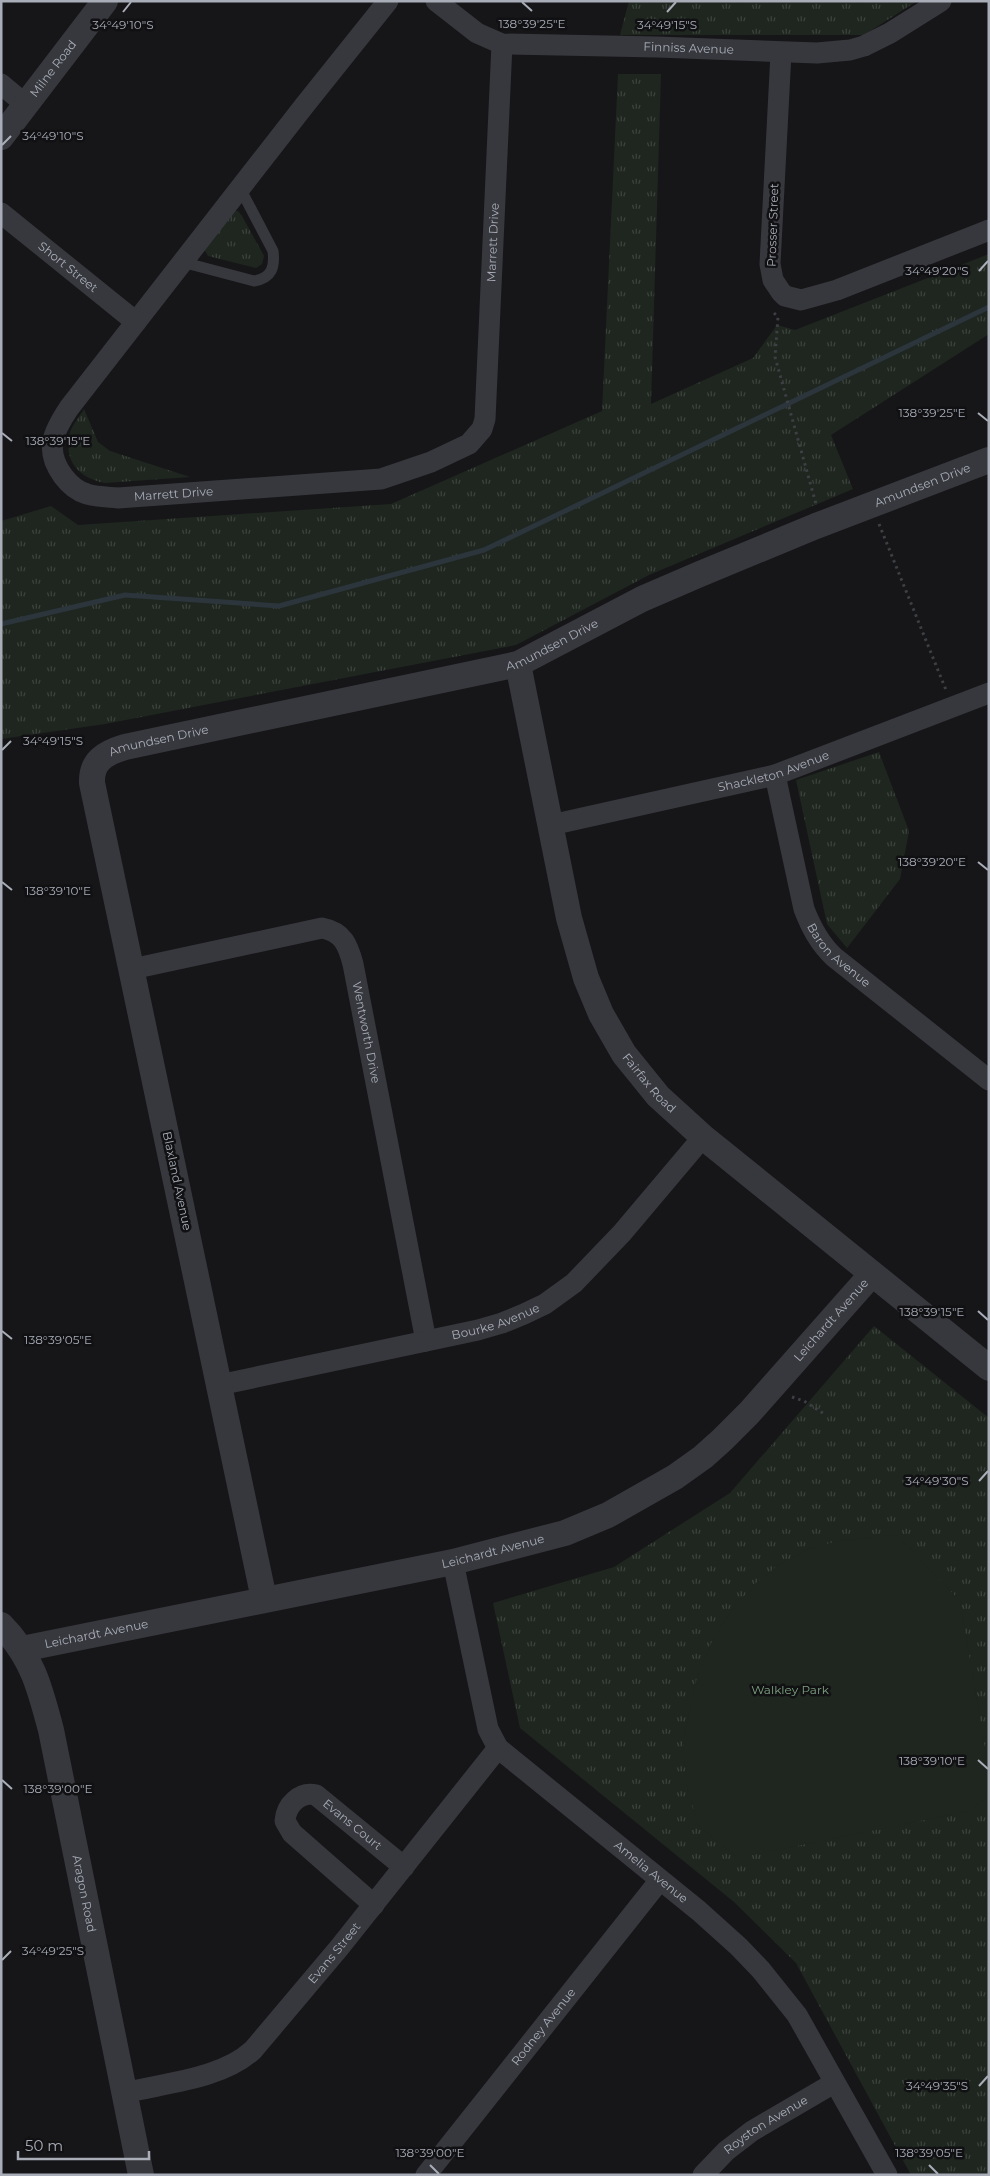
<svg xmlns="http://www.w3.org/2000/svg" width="990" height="2176" viewBox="0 0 990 2176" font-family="Montserrat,sans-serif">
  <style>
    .grass { fill: url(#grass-tufts) }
    .garden { fill: #1e261f }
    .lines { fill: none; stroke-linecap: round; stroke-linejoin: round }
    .stream { stroke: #2c353c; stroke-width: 5 }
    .path { stroke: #3d3f44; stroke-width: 3; stroke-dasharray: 2.5 4; stroke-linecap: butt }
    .service { stroke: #37383d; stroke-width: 11 }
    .minor { stroke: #37383d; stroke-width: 21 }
    .tertiary { stroke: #37383d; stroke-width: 26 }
    .ticks { fill: none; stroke: #a8adb8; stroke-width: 2 }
    .labels { text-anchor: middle; stroke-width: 5; stroke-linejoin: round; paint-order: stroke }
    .street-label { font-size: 12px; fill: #a8adb8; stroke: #111113 }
    .park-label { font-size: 12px; fill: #7fa381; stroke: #111113 }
    .ticks-label { font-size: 12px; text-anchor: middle; fill: #a8adb8; stroke: #111113; stroke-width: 5; stroke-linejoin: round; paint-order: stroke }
  </style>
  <defs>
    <pattern id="grass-tufts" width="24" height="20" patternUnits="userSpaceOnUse" patternTransform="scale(1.25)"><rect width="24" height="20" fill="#1e261f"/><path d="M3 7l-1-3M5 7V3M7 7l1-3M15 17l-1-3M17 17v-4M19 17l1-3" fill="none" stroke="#3c433d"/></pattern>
  </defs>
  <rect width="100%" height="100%" fill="#161618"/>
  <g class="grass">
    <polygon points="629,1 917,1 864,35 620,35"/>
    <polygon points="618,74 661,74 651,404 753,358 777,325 795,330 989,254 989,334 831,435 853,489 649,575 516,645 105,724 1,739 1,521 51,506 78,525 391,504 602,411"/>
    <polygon points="233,211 238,211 242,216 264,256 262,264 256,268 208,256 204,249"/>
    <path d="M84 409 98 442 110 451 190 477 105 483C78 478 63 460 70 433 72 425 80 416 84 409Z"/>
    <polygon points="879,752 909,831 900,879 847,948 827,924 796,780"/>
    <polygon points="874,1326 989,1418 989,2175 911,2175 796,1963 734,1902 520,1728 493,1603 614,1567 730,1493"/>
  </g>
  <path class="garden" d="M897 1535 960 1601 989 1772C989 1797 983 1805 959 1813L738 1858 698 1825 687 1786 683 1741 697 1677 713 1639 732 1610 756 1583 776 1567 808 1549 838 1541Z"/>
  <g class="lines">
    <polyline class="stream" points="1,624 125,595 279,606 484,550 989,307"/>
    <g class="path">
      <polyline points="774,313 778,317 775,357 816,504"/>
      <polyline points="879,524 946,690"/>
      <polyline points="792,1397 804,1401 826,1415"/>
    </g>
    <path class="service" d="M182 262 254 281C272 278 275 267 273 251L240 188"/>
    <g class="minor">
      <path id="s1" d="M388 1 304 106 69 408C53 432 44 450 63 476 69 484 76 491 87 494 97 497 108 497 118 498L381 479 431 462 469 444 482 429 485 419 502 44"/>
      <path id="s2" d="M436 1 477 33 502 44 657 47 817 53 850 50 864 46 890 33 941 1"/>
      <polyline points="781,53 770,264 773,280 781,292 785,296 801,300 837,290 989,230"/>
      <polyline points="1,84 26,105"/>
      <path id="s3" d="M1 213 136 322"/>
      <path id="s4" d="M775 775 804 909C811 927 819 943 834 957L989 1080"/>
      <path id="s5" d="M551 825 775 775 989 693"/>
      <path id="s6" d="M132 969 322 928C343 932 348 945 353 964L426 1341"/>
      <path id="s7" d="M219 1385 478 1330 502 1323 524 1314 545 1304 574 1283 622 1233 703 1137"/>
      <path id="s8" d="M453 1562 488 1729 498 1748 699 1911 739 1947 761 1970 797 2015 887 2175"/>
      <path id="s9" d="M374 1905 292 1833 285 1821C286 1805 300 1791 316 1795L404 1867"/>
      <path id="s10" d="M124 2093C165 2083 222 2079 253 2050L339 1948 498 1748"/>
      <path id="s11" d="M426 2175 660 1880"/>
      <path id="s12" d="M703 2175 726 2151 752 2131 834 2083"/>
    </g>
    <g class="tertiary">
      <path id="s13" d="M1 137 105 1"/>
      <path id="s14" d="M518 664 569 918 586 978 601 1014 624 1054 658 1096 703 1137 989 1368"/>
      <path id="s15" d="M264 1599 92 783C91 761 105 753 125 747L518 664 642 599 700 574 816 526 989 460"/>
      <path id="s16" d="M1 1625C32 1656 40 1688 51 1730L141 2175"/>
      <path id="s17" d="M22 1649 453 1562 565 1533 608 1515 675 1477 703 1457 722 1440 749 1413 872 1274"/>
    </g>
  </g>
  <path class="ticks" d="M522 2 532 11M123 12 131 2M667 12 676 2M2 145 11 136M979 271 988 261M978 413 988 421M2 433 12 441M2 750 11 741M978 862 988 870M2 882 12 890M978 1311 988 1320M2 1331 12 1339M979 1481 988 1471M978 1760 988 1769M2 1780 12 1789M2 1960 11 1951M979 2086 988 2076M430 2165 439 2174M929 2165 938 2174"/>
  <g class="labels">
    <g class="street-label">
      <text dy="4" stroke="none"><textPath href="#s2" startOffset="266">Finniss Avenue</textPath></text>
      <text dy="4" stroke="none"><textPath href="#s13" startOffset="86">Milne Road</textPath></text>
      <text transform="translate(773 225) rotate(-88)" y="4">Prosser Street</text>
      <text dy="4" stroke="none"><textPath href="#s1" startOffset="1219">Marrett Drive</textPath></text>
      <text dy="4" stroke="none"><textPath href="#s3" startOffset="86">Short Street</textPath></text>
      <text dy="4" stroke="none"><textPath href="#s15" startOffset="1732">Amundsen Drive</textPath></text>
      <text dy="4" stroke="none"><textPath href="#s1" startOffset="709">Marrett Drive</textPath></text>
      <text dy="4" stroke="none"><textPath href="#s15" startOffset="1328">Amundsen Drive</textPath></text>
      <text dy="4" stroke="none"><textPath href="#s15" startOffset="922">Amundsen Drive</textPath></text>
      <text dy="4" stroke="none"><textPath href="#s5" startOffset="229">Shackleton Avenue</textPath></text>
      <text dy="4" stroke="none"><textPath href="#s4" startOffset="196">Baron Avenue</textPath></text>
      <text dy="4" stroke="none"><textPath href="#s6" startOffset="315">Wentworth Drive</textPath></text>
      <text dy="4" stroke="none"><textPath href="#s14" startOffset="445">Fairfax Road</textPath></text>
      <text transform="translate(177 1181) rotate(78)" y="4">Blaxland Avenue</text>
      <text dy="4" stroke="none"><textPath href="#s17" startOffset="901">Leichardt Avenue</textPath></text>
      <text dy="4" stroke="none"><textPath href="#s7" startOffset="284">Bourke Avenue</textPath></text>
      <text dy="4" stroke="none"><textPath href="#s17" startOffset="481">Leichardt Avenue</textPath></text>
      <text dy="4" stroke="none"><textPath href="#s17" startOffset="76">Leichardt Avenue</textPath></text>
      <text dy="4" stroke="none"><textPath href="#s9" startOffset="216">Evans Court</textPath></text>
      <text dy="4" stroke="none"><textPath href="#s8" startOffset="389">Amelia Avenue</textPath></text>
      <text dy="4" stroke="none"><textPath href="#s16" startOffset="285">Aragon Road</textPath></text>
      <text dy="4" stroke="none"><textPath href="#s10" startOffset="264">Evans Street</textPath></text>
      <text dy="4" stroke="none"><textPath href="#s11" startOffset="189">Rodney Avenue</textPath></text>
      <text dy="4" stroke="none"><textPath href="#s12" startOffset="81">Royston Avenue</textPath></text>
    </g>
    <g class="park-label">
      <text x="790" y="1694">Walkley Park</text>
    </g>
  </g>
  <g class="ticks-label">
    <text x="532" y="28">138°39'25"E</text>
    <text x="123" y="29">34°49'10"S</text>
    <text x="667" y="29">34°49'15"S</text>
    <text x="53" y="140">34°49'10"S</text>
    <text x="937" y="275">34°49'20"S</text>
    <text x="932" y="417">138°39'25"E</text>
    <text x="58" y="445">138°39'15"E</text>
    <text x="53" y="745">34°49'15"S</text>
    <text x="932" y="866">138°39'20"E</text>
    <text x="58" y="895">138°39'10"E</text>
    <text x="932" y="1316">138°39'15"E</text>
    <text x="58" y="1344">138°39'05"E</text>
    <text x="937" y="1485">34°49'30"S</text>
    <text x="932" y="1765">138°39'10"E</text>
    <text x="58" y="1793">138°39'00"E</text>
    <text x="53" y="1955">34°49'25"S</text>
    <text x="937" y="2090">34°49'35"S</text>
    <text x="430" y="2157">138°39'00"E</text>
    <text x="929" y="2157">138°39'05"E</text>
  </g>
  <rect width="990" height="2176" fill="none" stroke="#a8adb8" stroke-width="5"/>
  <path d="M18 2151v8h131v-8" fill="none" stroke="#a8adb8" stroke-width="2.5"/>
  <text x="25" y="2151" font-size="15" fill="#a8adb8" stroke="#111113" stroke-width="4" paint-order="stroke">50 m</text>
</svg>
